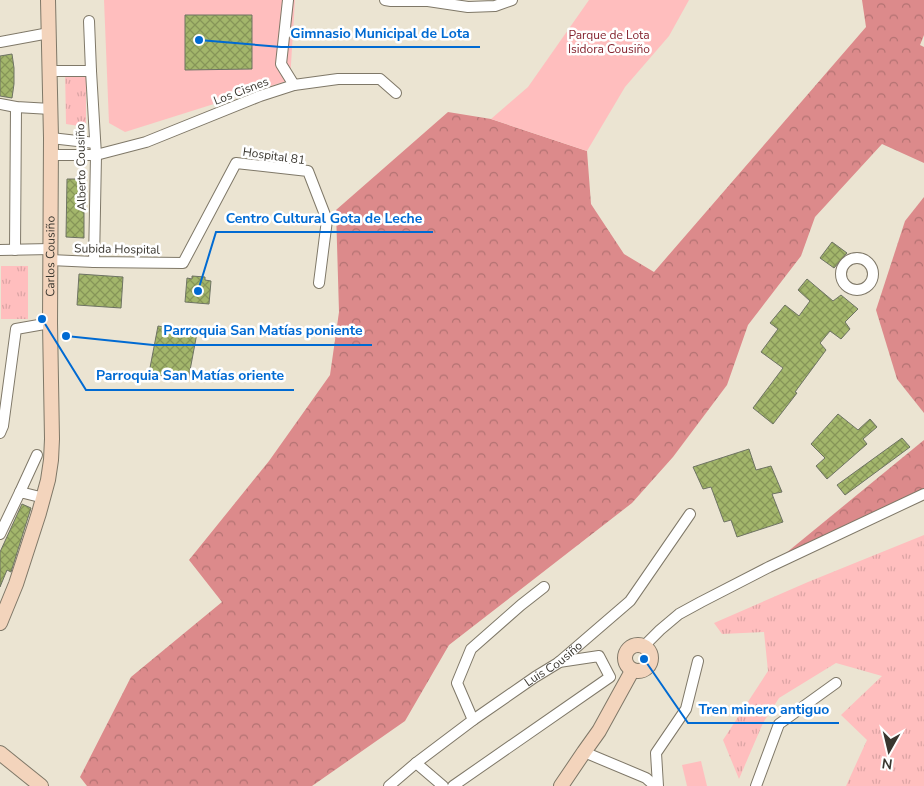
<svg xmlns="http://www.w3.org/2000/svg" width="924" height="786" viewBox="0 0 924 786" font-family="'Nunito Sans',sans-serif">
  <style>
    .grass { fill: url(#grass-tufts) }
    .forest { fill: url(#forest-crowns) }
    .green { fill: #ffbebe }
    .building { fill: url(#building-cross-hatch); stroke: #6e7363 }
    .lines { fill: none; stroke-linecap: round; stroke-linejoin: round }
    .street-casing { stroke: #7f7868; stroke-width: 12 }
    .secondary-casing { stroke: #7f7868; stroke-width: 16 }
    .street { stroke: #fff; stroke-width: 10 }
    .secondary { stroke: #f3d4bc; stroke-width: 14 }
    .labels { text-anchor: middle; stroke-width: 5; stroke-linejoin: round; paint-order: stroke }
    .park-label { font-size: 12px; fill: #84232e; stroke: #fff }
    .street-label { font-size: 12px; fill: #39362f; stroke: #fff }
    .leader { fill: none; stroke: #006ad2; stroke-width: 2 }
    .callout-dot { fill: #006ad2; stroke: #fff; stroke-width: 2 }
    .callout-label { font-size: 14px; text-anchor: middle; font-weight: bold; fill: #006ad2; stroke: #fff; stroke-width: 5; stroke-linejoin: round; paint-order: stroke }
  </style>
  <defs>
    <pattern id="grass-tufts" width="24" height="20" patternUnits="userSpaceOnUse" patternTransform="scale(1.25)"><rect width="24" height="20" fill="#ffbebe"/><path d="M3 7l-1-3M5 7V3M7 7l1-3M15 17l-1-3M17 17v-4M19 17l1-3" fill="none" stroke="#dba4a4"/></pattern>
    <pattern id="forest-crowns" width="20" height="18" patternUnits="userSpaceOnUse" patternTransform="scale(1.25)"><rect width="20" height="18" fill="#dc8a8b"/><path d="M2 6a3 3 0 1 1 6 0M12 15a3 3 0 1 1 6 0" fill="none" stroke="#b37272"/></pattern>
    <pattern id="building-cross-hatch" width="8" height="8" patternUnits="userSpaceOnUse" patternTransform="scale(1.25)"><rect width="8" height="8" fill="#a3b66b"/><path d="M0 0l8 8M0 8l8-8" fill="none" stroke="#869558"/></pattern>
  </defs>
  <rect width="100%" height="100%" fill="#ebe4d2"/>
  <g class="grass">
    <polygon points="65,68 86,70 86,126 79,126 66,124"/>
    <rect x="1" y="266" width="27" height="53"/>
    <polygon points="924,535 924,786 846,786 867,740 841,715 882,676 836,663 779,698 763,723 739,779 723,740 768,671 764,632 722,634 714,623 808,582"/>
  </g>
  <g class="forest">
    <polygon points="862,0 924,0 924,35 920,45 924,47 924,163 882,144 815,217 801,256 748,325 727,385 673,457 632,503 449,645 405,721 312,786 87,786 80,777 131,677 222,602 189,560 269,461 330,375 339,312 336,210 448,112 491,119 587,151 591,204 624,254 654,272 866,27"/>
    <polygon points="924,197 924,413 897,379 876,310 905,221"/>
    <polygon points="924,440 924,494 769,567"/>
  </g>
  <g class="green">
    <polygon points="104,0 295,0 290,80 125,132 109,123"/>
    <polygon points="589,0 689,0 669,36 625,87 587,151 491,119 528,87"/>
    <polygon points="701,761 707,786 687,786 682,765"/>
  </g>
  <g class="building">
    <polygon points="185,15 252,15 252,69 185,70"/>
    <polygon points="12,54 14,68 14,84 12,98 0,96 0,56"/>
    <polygon points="67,179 84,179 84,238 66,237"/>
    <polygon points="832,242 847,253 834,268 820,258"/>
    <polygon points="79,274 123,277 121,308 77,305"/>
    <polygon points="192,276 205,277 205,280 211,281 209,304 185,302 187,278 192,279"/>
    <polygon points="807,279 833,301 841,295 858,309 845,322 850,329 841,339 830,331 820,343 826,350 795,392 797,393 773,424 753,408 783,368 761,352 778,329 770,323 785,305 799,316 810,301 798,290"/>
    <polygon points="158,326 197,333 188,381 149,373"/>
    <polygon points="838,414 858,430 870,419 877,427 863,439 867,444 827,479 816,466 825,458 811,444"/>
    <polygon points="902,438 910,447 845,495 837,485"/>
    <polygon points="749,449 756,470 771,466 782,492 772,494 783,522 737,537 731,520 724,522 711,487 703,489 693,467"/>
    <polygon points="22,504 31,508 11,572 7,570 0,587 0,552"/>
  </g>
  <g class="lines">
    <g class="street-casing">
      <g id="street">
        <polyline points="288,0 281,64 294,85"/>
        <polyline points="385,0 391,1 428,1 468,7 495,6 512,0"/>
        <polyline points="89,21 91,71"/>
        <polyline points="0,42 49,33"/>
        <polyline points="50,71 91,71 96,155 94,262"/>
        <polyline points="0,104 16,107 51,109"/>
        <polyline points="51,138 95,143"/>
        <polyline points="51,155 96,155 146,142 260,96 294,85 338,79 380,79 396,93"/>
        <polyline points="0,250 51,249"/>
        <polyline points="15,250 16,107"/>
        <circle cx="857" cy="274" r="16"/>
        <polyline points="50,260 94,262 183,263 236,163 308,171 327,220 319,283"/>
        <polyline points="0,433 3,426 16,329 50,323"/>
        <polyline points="20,492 37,455"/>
        <polyline points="0,534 20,492 44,498"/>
        <polyline points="644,646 660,630 679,614 701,602 769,567 924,494"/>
        <polyline points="473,720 457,683 471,649 521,605 544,587"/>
        <polyline points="584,752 646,778 655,786"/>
        <polyline points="416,763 443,786"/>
        <path id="s1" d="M389 786 416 763 473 720 535 677 558 663 630 601 690 514"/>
        <polyline points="453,786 610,677 599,656 559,662"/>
        <polyline points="658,786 656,753 686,709 698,661"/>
        <polyline points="756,786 779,724 836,683"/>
      </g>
    </g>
    <g class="secondary-casing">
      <g id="secondary">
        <path id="s2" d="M0 623 16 584 39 513 48 480 51 460 52 439 50 323 51 138 48 0"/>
        <circle cx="638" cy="658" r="13"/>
        <polyline points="0,753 41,786"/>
        <polyline points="561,786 584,752 599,731 632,671"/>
      </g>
    </g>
    <use href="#street" class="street"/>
    <use href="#secondary" class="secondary"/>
  </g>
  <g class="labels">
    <g class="park-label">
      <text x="609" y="39">Parque de Lota<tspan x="609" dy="14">Isidora Cousiño</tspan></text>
    </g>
    <g class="street-label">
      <text transform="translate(241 91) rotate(-21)" y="4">Los Cisnes</text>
      <text transform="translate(274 156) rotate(8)" y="4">Hospital 81</text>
      <text transform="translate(81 167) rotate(-91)" y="4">Alberto Cousiño</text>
      <text transform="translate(117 249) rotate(1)" y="4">Subida Hospital</text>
      <text dy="4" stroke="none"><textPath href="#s2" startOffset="375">Carlos Cousiño</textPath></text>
      <text dy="4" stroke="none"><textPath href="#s1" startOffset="205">Luis Cousiño</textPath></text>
    </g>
  </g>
  <path class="leader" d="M199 40L281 47H480M198 291L216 232H433M66 336L153 345H372M42 319L86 390H294M644 659L688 723H839"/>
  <g class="callout-dot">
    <circle cx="199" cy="40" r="5"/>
    <circle cx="198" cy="291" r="5"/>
    <circle cx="66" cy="336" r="5"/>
    <circle cx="42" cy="319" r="5"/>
    <circle cx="644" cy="659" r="5"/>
  </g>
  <g class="callout-label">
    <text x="380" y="38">Gimnasio Municipal de Lota</text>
    <text x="324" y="223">Centro Cultural Gota de Leche</text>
    <text x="263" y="335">Parroquia San Matías poniente</text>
    <text x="190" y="380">Parroquia San Matías oriente</text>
    <text x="764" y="714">Tren minero antiguo</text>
  </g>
  <g transform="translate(889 751) rotate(188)" stroke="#ffffff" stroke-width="4" paint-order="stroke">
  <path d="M0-4L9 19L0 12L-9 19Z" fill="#39362f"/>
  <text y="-8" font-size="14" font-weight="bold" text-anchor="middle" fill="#39362f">N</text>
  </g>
</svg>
